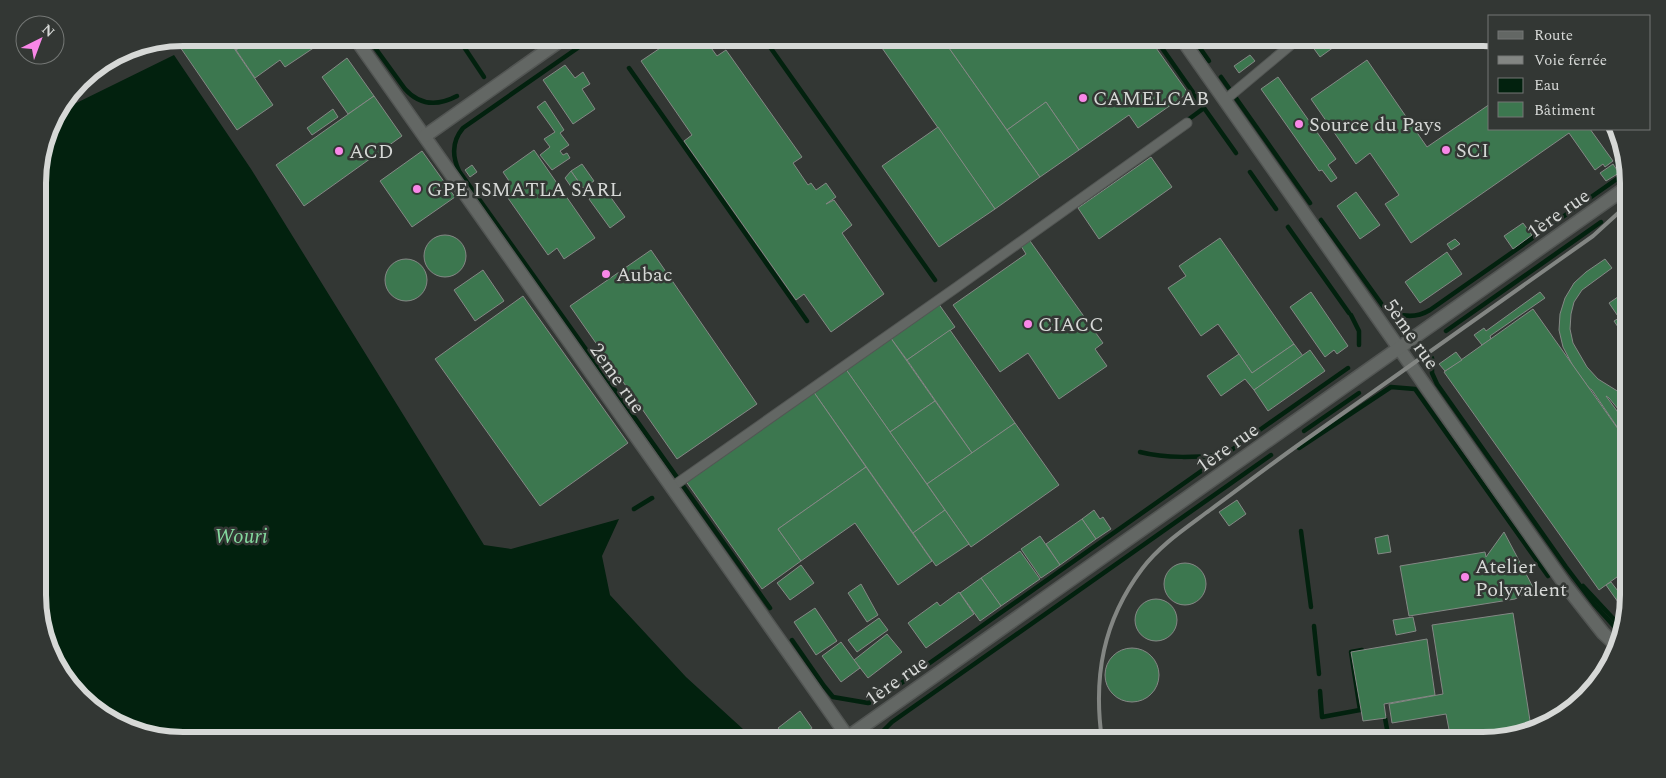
<svg xmlns="http://www.w3.org/2000/svg" width="1666" height="778" viewBox="0 0 1666 778" font-family="Spectral,serif">
  <style>
    .water { fill: #02210e }
    .lines { fill: none; stroke-linecap: round; stroke-linejoin: round }
    .stream { stroke: #02210e; stroke-width: 4.5 }
    .building { fill: #3c774f; stroke: #848885 }
    .service-casing { stroke: #535654; stroke-width: 11 }
    .minor-casing { stroke: #535654; stroke-width: 15 }
    .service { stroke: #636764; stroke-width: 9 }
    .minor { stroke: #636764; stroke-width: 12 }
    .rail { stroke: #838683; stroke-width: 4 }
    .poi-dot { fill: #f987e8; stroke: #333734; stroke-width: 2 }
    .labels { text-anchor: middle; stroke-width: 5; stroke-linejoin: round; paint-order: stroke }
    .poi-label { font-size: 20px; fill: #d6d8d6; stroke: #333734; text-anchor: start }
    .street-label { font-size: 20px; fill: #d6d8d6; stroke: #333734 }
    .water-label { font-size: 21px; font-style: italic; fill: #84d99e; stroke: #333734 }
    .rim { fill: none; stroke: #d6d8d6; stroke-width: 6 }
  </style>
  <rect width="100%" height="100%" fill="#333734"/>
  <polygon class="water" points="174,55 251,169 484,545 511,549 619,519 602,556 610,595 686,677 755,740 183,740 127,729 67,683 39,614 38,174 53,119 58,112"/>
  <g class="lines">
    <g class="stream">
      <path d="M368 38 405 89C420 106 438 106 457 96"/>
      <path d="M592 38 463 128C452 141 452 156 459 171L770 608"/>
      <polyline points="1155,38 1204,108"/>
      <polyline points="1193,38 1209,61"/>
      <polyline points="460,41 484,77"/>
      <polyline points="770,47 935,280"/>
      <polyline points="629,68 807,321"/>
      <polyline points="1221,77 1310,203"/>
      <polyline points="1185,122 1204,108 1236,153"/>
      <polyline points="1250,172 1276,209"/>
      <path d="M1321 220 1383 306C1398 317 1413 320 1430 310L1624 174 1617 163"/>
      <polyline points="1288,227 1349,313"/>
      <polyline points="1351,315 1359,331 1359,345"/>
      <polyline points="1446,331 1601,222"/>
      <polyline points="1432,358 1432,373 1437,384 1566,567 1594,604 1621,634"/>
      <polyline points="1304,431 1359,393"/>
      <polyline points="1254,434 1348,368"/>
      <polyline points="1299,448 1391,387 1415,389 1548,576"/>
      <path d="M1140 452C1167 459 1197 457 1224 455"/>
      <polyline points="1223,456 1240,444"/>
      <polyline points="634,509 652,498"/>
      <polyline points="1301,531 1311,607"/>
      <polyline points="1583,586 1622,628"/>
      <polyline points="1314,626 1319,674"/>
      <polyline points="792,640 824,686 833,697 868,703 876,701 1207,467"/>
      <polyline points="1320,691 1322,717 1360,710 1351,652 1362,650"/>
      <polyline points="1385,718 1389,740"/>
      <polyline points="880,740 884,730 892,722 1271,455"/>
    </g>
  </g>
  <g class="building">
    <polygon points="188,38 227,38 273,105 237,130 178,44"/>
    <polygon points="227,38 254,38 236,50"/>
    <polygon points="254,38 326,38 327,39 285,67 280,60 255,78 236,50"/>
    <polygon points="675,38 704,38 717,56 726,50 802,157 793,163 808,185 811,183 816,190 826,183 836,197 826,204 834,200 852,225 842,233 884,294 831,332 804,294 796,300 684,141 692,135 641,61"/>
    <polygon points="875,38 942,38 1040,177 995,209"/>
    <polygon points="942,38 1149,38 1188,93 1138,128 1129,115 1079,150 1046,102 1007,130"/>
    <polygon points="1323,38 1327,38 1334,47 1320,57 1312,46"/>
    <polygon points="1250,55 1255,61 1239,73 1234,66"/>
    <polygon points="347,58 374,96 348,114 322,77"/>
    <polygon points="1367,60 1427,147 1490,104 1490,129 1590,129 1613,161 1605,167 1603,164 1595,170 1569,133 1411,243 1385,204 1399,195 1370,153 1356,164 1311,99"/>
    <polygon points="565,65 575,78 583,72 590,84 582,89 595,109 573,124 543,80"/>
    <polygon points="1278,77 1336,159 1328,165 1337,178 1331,182 1322,170 1319,171 1261,89"/>
    <polygon points="374,96 402,136 304,206 276,165"/>
    <polygon points="545,101 564,130 560,133 569,145 560,151 563,155 567,153 570,158 552,170 540,155 550,147 544,139 555,132 537,107"/>
    <polygon points="1046,102 1079,150 1040,177 1007,130"/>
    <polygon points="333,109 338,117 312,135 307,128"/>
    <polygon points="938,127 995,209 939,247 882,166"/>
    <polygon points="534,150 595,238 564,259 557,248 548,255 503,191 511,184 503,172"/>
    <polygon points="422,151 455,197 412,227 380,181"/>
    <polygon points="1151,157 1172,187 1099,239 1078,208"/>
    <polygon points="582,164 594,181 583,188 571,171"/>
    <polygon points="1613,164 1619,173 1606,181 1600,173"/>
    <polygon points="472,165 477,172 470,177 465,170"/>
    <polygon points="571,171 582,187 576,194 565,178"/>
    <polygon points="604,188 625,217 610,228 589,199"/>
    <polygon points="1356,192 1380,225 1360,239 1337,206"/>
    <polygon points="1523,223 1532,235 1513,249 1504,236"/>
    <circle cx="445" cy="256" r="21"/>
    <polygon points="1220,238 1294,344 1252,373 1218,324 1201,336 1168,288 1186,276 1179,266"/>
    <polygon points="1455,239 1460,244 1451,250 1447,244"/>
    <polygon points="1030,241 1103,343 1095,349 1107,366 1059,399 1028,353 1000,372 953,305 1026,254 1021,246"/>
    <polygon points="651,250 757,404 677,459 570,306"/>
    <polygon points="1447,252 1462,274 1420,303 1405,282"/>
    <circle cx="406" cy="280" r="21"/>
    <polygon points="1605,259 1612,268 1582,290 1574,302 1571,314 1570,329 1573,343 1587,367 1598,379 1619,392 1628,405 1628,421 1609,398 1606,396 1628,426 1628,443 1592,390 1589,388 1573,366 1563,347 1559,330 1560,314 1565,298 1574,283 1586,272"/>
    <polygon points="483,270 504,301 475,321 454,290"/>
    <polygon points="1628,290 1628,331 1609,303"/>
    <polygon points="1311,292 1348,346 1337,354 1334,350 1325,357 1290,307"/>
    <polygon points="1540,292 1545,298 1490,336 1491,339 1482,345 1474,335 1484,328 1486,331"/>
    <polygon points="523,296 628,443 540,506 435,359"/>
    <polygon points="938,303 955,327 907,360 890,337"/>
    <polygon points="1533,309 1628,443 1628,569 1599,590 1444,372"/>
    <polygon points="1619,318 1627,330 1622,333 1614,321"/>
    <polygon points="950,330 1015,423 972,453 907,360"/>
    <polygon points="890,337 935,401 890,432 845,368"/>
    <polygon points="1294,344 1303,356 1254,390 1245,379 1221,396 1207,376 1239,354 1252,373"/>
    <polygon points="1310,350 1325,371 1268,411 1254,390"/>
    <polygon points="1456,352 1462,360 1445,371 1439,364"/>
    <polygon points="845,368 945,510 913,533 813,391"/>
    <polygon points="813,391 866,467 778,529 801,561 762,589 685,480"/>
    <polygon points="935,401 972,453 927,484 890,432"/>
    <polygon points="1015,423 1059,485 971,547 927,484"/>
    <polygon points="866,467 932,561 898,585 855,523 801,561 778,529"/>
    <polygon points="1237,500 1246,514 1229,526 1219,512"/>
    <polygon points="945,510 969,544 936,566 913,533"/>
    <polygon points="1094,510 1100,519 1103,517 1111,529 1096,539 1082,519"/>
    <polygon points="1082,519 1096,539 1060,565 1046,544"/>
    <polygon points="1504,532 1534,589 1515,599 1409,616 1400,566 1485,552 1486,557"/>
    <polygon points="1388,535 1391,552 1378,554 1375,538"/>
    <polygon points="1040,536 1060,565 1041,578 1021,549"/>
    <polygon points="1020,551 1040,579 1001,606 981,578"/>
    <circle cx="1185" cy="584" r="21"/>
    <polygon points="801,565 814,583 790,600 777,583"/>
    <polygon points="981,578 1001,606 980,621 960,593"/>
    <polygon points="1611,582 1627,603 1625,612 1606,585"/>
    <polygon points="861,584 878,615 867,622 848,593"/>
    <polygon points="959,592 974,614 926,648 908,623 937,602 940,606"/>
    <circle cx="1156" cy="620" r="21"/>
    <polygon points="815,608 837,641 816,655 794,622"/>
    <polygon points="1513,613 1531,727 1492,740 1451,740 1446,714 1392,723 1389,704 1443,694 1432,625"/>
    <polygon points="1413,617 1416,631 1396,635 1393,620"/>
    <polygon points="879,618 888,630 857,652 848,640"/>
    <polygon points="887,634 902,652 868,678 854,660"/>
    <polygon points="1427,639 1435,695 1384,704 1386,718 1363,721 1351,652"/>
    <polygon points="841,642 860,668 841,682 822,656"/>
    <circle cx="1132" cy="675" r="27"/>
    <polygon points="800,711 812,728 795,740 787,740 778,728"/>
    <polygon points="813,729 821,740 797,740"/>
  </g>
  <g class="lines">
    <g class="service-casing">
      <g id="service">
        <polyline points="1225,100 1299,38"/>
        <polyline points="672,487 957,287 1187,123"/>
      </g>
    </g>
    <g class="minor-casing">
      <g id="minor">
        <polyline points="355,38 850,740"/>
        <polyline points="1181,38 1566,586 1603,633 1618,647"/>
        <polyline points="425,136 564,38"/>
        <polyline points="848,737 1627,187"/>
      </g>
    </g>
    <use href="#service" class="service"/>
    <use href="#minor" class="minor"/>
    <path class="rail" d="M1102 740C1093 677 1103 621 1142 569 1160 545 1186 528 1210 510 1240 488 1270 465 1301 443 1399 374 1496 305 1593 236L1627 205"/>
  </g>
  <g class="poi-dot">
    <circle cx="1083" cy="98" r="5"/>
    <circle cx="1299" cy="124" r="5"/>
    <circle cx="1446" cy="150" r="5"/>
    <circle cx="339" cy="151" r="5"/>
    <circle cx="417" cy="189" r="5"/>
    <circle cx="606" cy="274" r="5"/>
    <circle cx="1028" cy="324" r="5"/>
    <circle cx="1465" cy="577" r="5"/>
  </g>
  <g class="labels">
    <g class="poi-label">
      <text x="1093" y="105">CAMELCAB</text>
      <text x="1309" y="131">Source du Pays</text>
      <text x="1456" y="157">SCI</text>
      <text x="349" y="158">ACD</text>
      <text x="427" y="196">GPE ISMATLA SARL</text>
      <text x="616" y="281">Aubac</text>
      <text x="1038" y="331">CIACC</text>
      <text x="1475" y="573">Atelier<tspan x="1475" dy="23">Polyvalent</tspan></text>
    </g>
    <g class="street-label">
      <text transform="translate(1558 213) rotate(-35)" y="7">1ère rue</text>
      <text transform="translate(1412 334) rotate(55)" y="7">5ème rue</text>
      <text transform="translate(618 378) rotate(55)" y="7">2eme rue</text>
      <text transform="translate(1227 447) rotate(-35)" y="7">1ère rue</text>
      <text transform="translate(896 680) rotate(-35)" y="7">1ère rue</text>
    </g>
    <g class="water-label">
      <text x="241" y="543">Wouri</text>
    </g>
  </g>
  <path d="M0 0H1666V778H0ZM183 46H1483A137 137 0 0 1 1620 183V595A137 137 0 0 1 1483 732H183A137 137 0 0 1 46 595V183A137 137 0 0 1 183 46Z" fill="#333734" fill-rule="evenodd"/>
  <path class="rim" d="M183 46H1483A137 137 0 0 1 1620 183V595A137 137 0 0 1 1483 732H183A137 137 0 0 1 46 595V183A137 137 0 0 1 183 46Z"/>
  <rect x="1488" y="15" width="162" height="115" fill="#333734" stroke="#747775"/>
  <rect x="1498" y="31" width="25" height="8" fill="#636764" stroke="#747775"/>
  <text x="1534" y="40" font-size="15" fill="#d6d8d6">Route</text>
  <rect x="1498" y="56" width="25" height="8" fill="#838683" stroke="#747775"/>
  <text x="1534" y="65" font-size="15" fill="#d6d8d6">Voie ferrée</text>
  <rect x="1498" y="78" width="25" height="15" fill="#02210e" stroke="#747775"/>
  <text x="1534" y="90" font-size="15" fill="#d6d8d6">Eau</text>
  <rect x="1498" y="102" width="25" height="15" fill="#3c774f" stroke="#747775"/>
  <text x="1534" y="115" font-size="15" fill="#d6d8d6">Bâtiment</text>
  <g transform="translate(40 40) rotate(42)"><circle r="24" fill="#333734" stroke="#747775"/>
  <path d="M0-4L9 19L0 12L-9 19Z" fill="#f987e8"/>
  <text y="-8" font-size="14" font-weight="bold" text-anchor="middle" fill="#d6d8d6">N</text>
  </g>
</svg>
